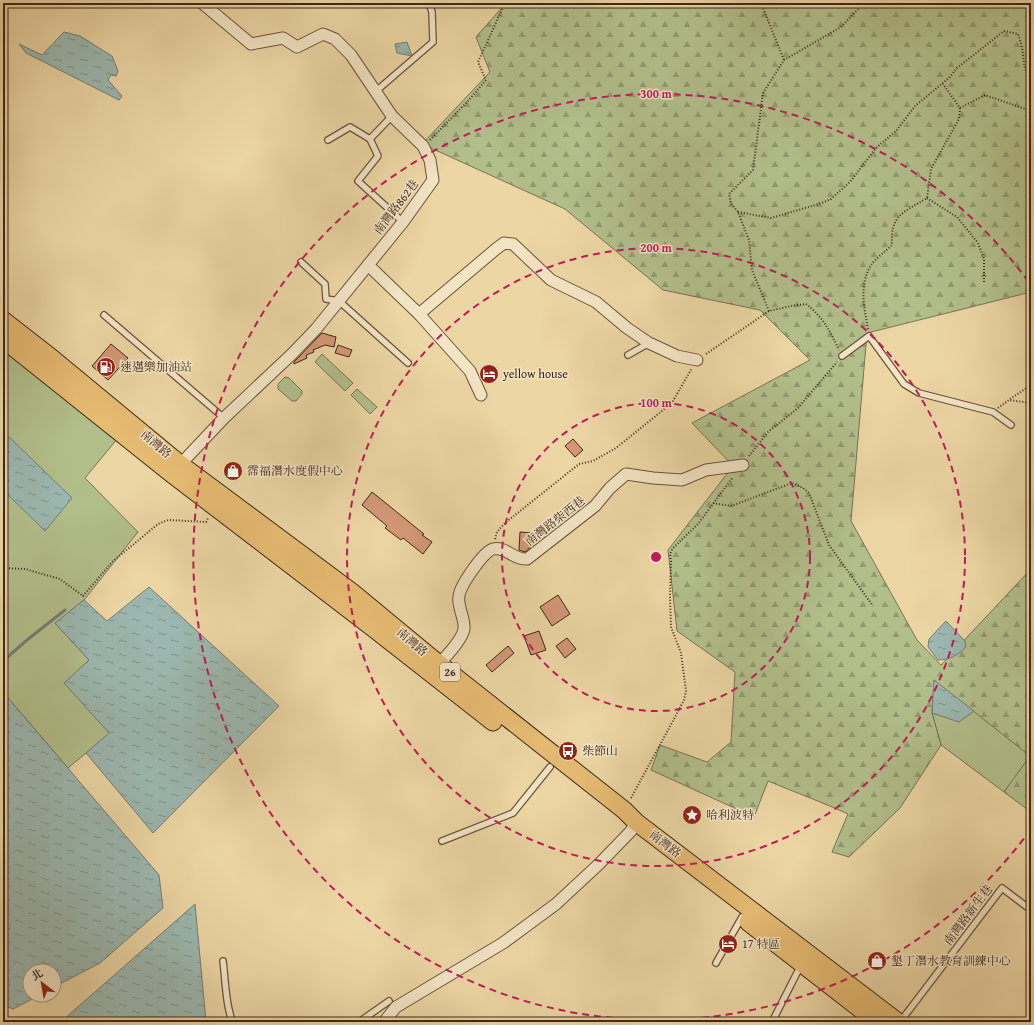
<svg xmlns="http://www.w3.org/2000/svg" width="1034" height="1025" viewBox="0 0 1034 1025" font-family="'Gentium Book Plus','Noto Serif TC',serif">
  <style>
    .grass { fill: #b2bf8b; stroke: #787354 }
    .forest { fill: url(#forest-firs); stroke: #787354 }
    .water { fill: url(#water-ripples); stroke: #767d74 }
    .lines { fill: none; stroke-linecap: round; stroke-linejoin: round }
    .stream { stroke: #767d74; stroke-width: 3 }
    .building { fill: #d49877; stroke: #3f271c }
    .lane-casing { stroke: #6a533e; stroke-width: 8 }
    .street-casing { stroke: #6a533e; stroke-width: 13 }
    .primary-casing { stroke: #3f271c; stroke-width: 19 }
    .path { stroke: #3f271c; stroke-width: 2; stroke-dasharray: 1 2; stroke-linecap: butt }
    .lane { stroke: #f3e4c4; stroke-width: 5.5 }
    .street { stroke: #f3e4c4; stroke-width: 11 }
    .primary { stroke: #e6bb72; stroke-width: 17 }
    .ring { fill: none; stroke: #c2185b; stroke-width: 2; stroke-dasharray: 7 5 }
    .labels { text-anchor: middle; stroke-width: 3; stroke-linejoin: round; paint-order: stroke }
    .shield { fill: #f3e4c4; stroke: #75604e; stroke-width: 1 }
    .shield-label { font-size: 11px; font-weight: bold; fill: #3f271c }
    .street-label { font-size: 12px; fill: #3f271c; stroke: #f3e4c4 }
    .poi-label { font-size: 12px; fill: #3f271c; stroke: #f3e4c4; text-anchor: start }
    .centre { fill: #c2185b; stroke: #f3e4c4; stroke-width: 2 }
    .ring-label { font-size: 12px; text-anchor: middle; font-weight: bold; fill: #c2185b; stroke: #f3e4c4; stroke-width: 3; stroke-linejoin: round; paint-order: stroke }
  </style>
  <defs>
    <pattern id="forest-firs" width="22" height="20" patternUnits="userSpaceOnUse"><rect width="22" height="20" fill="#b2bf8b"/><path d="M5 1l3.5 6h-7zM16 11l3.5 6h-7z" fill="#929b71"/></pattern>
    <pattern id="water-ripples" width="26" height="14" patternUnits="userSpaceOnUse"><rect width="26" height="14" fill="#9bb7af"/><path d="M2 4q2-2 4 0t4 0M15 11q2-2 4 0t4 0" fill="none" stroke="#80958e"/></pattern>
  </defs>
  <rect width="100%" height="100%" fill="#ecd6a4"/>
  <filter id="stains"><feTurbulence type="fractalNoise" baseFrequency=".005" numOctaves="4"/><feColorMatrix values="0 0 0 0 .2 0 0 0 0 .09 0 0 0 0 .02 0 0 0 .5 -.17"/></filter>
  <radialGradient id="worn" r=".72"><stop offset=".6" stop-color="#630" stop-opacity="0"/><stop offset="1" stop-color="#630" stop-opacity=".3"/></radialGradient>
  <g class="grass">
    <polygon points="3,349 118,438 85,478 138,532 84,600 55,623 89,660 65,683 110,733 68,768 3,692"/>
    <polygon points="322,354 353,383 345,391 315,362"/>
    <polygon points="285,377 289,378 302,391 302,394 296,401 292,401 278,389 278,384"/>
    <polygon points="357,389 377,407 370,414 351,395"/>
    <polygon points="974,711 1031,756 1004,792 941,745 932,713 959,721"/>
  </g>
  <polygon class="forest" points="506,3 1031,3 1031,292 867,333 851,521 917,640 941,665 1031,569 1031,812 1004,792 1030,756 934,680 932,713 941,745 900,808 849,857 832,852 848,814 830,806 768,781 754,817 651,770 660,745 707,762 731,742 735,672 677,631 668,550 733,466 692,423 810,360 760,310 663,290 565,209 422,144 490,72 476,37"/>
  <g class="water">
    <polygon points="64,32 80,36 112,56 118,71 116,76 111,75 108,80 122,96 119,100 26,53 19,44 42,55"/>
    <polygon points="407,42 412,56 397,53 395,44"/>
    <polygon points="3,431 72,498 45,531 3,490"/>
    <polygon points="149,587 279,706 153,833 86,753 109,733 64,683 89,660 55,623 84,600 107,621"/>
    <path d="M946 621 965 641 966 647C958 655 950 660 938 660L928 647 929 639Z"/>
    <polygon points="934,680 974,711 959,722 932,713"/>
    <polygon points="3,692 159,875 163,908 100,963 54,987 54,971 30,971 30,995 40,995 13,1009 3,1005"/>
    <polygon points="195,904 206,1022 71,1022 63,1020"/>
  </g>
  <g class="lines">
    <polyline class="stream" points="3,661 27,640 65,610"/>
  </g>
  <g class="building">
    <polygon points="322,333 336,337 334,347 325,345 313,350 314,352 306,355 307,358 294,364 294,362"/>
    <polygon points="111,344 128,358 108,380 92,366"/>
    <polygon points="338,345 352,350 349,357 335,353"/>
    <polygon points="573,439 583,450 575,457 565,446"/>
    <polygon points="372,492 424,534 422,535 432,542 423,554 403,538 401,540 385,528 387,526 362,505"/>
    <polygon points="520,532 533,533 532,546 525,552 519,550"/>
    <polygon points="558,595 570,614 552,626 540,607"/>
    <polygon points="539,631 546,650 531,655 524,636"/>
    <polygon points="567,638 576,649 565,658 556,646"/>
    <polygon points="508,646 514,653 492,672 486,665"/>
  </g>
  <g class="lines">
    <g class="lane-casing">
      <g id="lane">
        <polyline points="375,92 433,42 432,12 429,3"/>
        <polyline points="370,139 392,116"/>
        <polyline points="328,140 350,127 370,139 378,156 358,181 403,222"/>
        <polyline points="301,262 325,284 326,299 339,301 408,363"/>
        <polyline points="104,315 224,418"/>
        <polyline points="628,355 649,343"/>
        <polyline points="842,356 869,336 904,384 919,393 993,412 1011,425"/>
        <polyline points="442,841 513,813 550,767"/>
        <path d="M223 961C225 976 226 1010 233 1022"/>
        <polyline points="716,963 742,917"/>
        <polyline points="359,1022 389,1001"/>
        <polyline points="772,1022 801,965"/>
        <polyline points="900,1022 1002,888 1031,910"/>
      </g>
    </g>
    <g class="street-casing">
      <g id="street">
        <polyline points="368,265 419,314 470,371 481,395"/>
        <polyline points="419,314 496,249 504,243 513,244 551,280 596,302 627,328 649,343 677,356 697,360"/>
        <polyline points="176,469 224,418 292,354 316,329 403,222 433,180 430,160 423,146 392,116 351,55 335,39 323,34 297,47 283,38 251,44 202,3"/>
        <path d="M435 668C443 660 462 640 464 629 465 618 457 606 459 596 460 586 483 552 493 549 506 546 513 560 527 559L595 506 610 488 626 474 653 478 682 480 706 470 743 465"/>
        <polyline points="384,1022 396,1007 503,943 556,904 598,865 631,831 636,822"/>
      </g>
    </g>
    <g class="primary-casing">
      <g id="primary">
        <polyline points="3,320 53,359 180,464 352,592 439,664 624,810 636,822 898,1022"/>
        <polyline points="3,339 172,474 373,628 493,722"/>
        <polyline points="748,922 877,1022"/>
      </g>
    </g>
    <g class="path">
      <polyline points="761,3 784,60"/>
      <polyline points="960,108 985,95 1031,111"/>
      <polyline points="430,140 468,101 486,80 478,62 505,3"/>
      <polyline points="927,198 957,217 978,243 984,259 984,284"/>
      <polyline points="738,212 771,218 822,203 831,199 850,182 876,148 896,131 915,106 949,78 957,68 1004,31 1018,34 1022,47 1025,69 1031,77"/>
      <polyline points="769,311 752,270 749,240 738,212 731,204 729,194 753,170 763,93 784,60 841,27 864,3"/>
      <path d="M868 329C864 307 859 285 871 265 875 259 886 251 892 245 890 215 904 212 927 198L931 169 959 119 960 108 943 84"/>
      <path d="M706 354 769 311 791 306 806 304C823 317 830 331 839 350"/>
      <polyline points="1010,399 1031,385"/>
      <polyline points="998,408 1009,400 1031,403"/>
      <polyline points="749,456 768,432 798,408 837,362"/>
      <polyline points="713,503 731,506 792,483 803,488 809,493 829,545 873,606"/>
      <polyline points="495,539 497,532 505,523 579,464 593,461 616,448 662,411 673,401 692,368"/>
      <polyline points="3,568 25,569 60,579 83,596 112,562 158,524 168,520 206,522 208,518"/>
      <polyline points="631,798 674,719 684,700 686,691 681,653 671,627 670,598 671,561 670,554 673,548 698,524 733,477"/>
    </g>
    <use href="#lane" class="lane"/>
    <use href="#street" class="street"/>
    <use href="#primary" class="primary"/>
  </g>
  <g class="ring">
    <circle cx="656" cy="557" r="154"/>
    <circle cx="656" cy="557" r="309"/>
    <path d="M1031 829A463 463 0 1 1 1031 285"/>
  </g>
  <defs>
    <g id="fuel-disc" transform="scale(1)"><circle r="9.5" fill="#8f2418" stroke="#f3e4c4"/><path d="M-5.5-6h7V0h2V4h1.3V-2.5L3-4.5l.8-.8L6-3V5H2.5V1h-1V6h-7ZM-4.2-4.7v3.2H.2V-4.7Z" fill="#fff"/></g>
    <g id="hotel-disc" transform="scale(1)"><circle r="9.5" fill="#8f2418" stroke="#f3e4c4"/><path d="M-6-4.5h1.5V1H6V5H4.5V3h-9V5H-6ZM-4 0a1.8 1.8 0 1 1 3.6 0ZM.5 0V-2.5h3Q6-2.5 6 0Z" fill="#fff"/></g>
    <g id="shop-disc" transform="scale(1)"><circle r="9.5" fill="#8f2418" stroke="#f3e4c4"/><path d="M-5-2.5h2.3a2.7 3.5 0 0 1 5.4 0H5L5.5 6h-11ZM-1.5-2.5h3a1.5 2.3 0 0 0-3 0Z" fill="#fff"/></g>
    <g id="bus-disc" transform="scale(1)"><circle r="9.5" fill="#8f2418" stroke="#f3e4c4"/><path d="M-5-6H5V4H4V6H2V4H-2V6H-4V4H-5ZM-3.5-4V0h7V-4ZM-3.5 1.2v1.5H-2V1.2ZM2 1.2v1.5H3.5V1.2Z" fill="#fff"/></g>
    <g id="sight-disc" transform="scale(1)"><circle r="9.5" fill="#8f2418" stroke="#f3e4c4"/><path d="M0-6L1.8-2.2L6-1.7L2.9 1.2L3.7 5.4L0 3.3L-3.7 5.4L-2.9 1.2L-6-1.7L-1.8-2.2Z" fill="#fff"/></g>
  </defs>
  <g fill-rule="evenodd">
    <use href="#fuel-disc" x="106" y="367"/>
    <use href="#hotel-disc" x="489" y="374"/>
    <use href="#shop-disc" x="233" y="471"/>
    <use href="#bus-disc" x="568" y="751"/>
    <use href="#sight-disc" x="692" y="815"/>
    <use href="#hotel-disc" x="728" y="944"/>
    <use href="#shop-disc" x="877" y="961"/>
  </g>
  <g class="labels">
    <rect class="shield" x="440" y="663" width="20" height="18" rx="3"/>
    <g class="shield-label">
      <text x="450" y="676">26</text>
    </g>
    <g class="street-label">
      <text transform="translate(396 207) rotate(-53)" y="4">南灣路862巷</text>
      <text transform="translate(156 444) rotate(40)" y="4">南灣路</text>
      <text transform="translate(555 521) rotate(-38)" y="4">南灣路柴西巷</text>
      <text transform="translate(412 642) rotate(40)" y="4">南灣路</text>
      <text transform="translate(665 844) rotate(37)" y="4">南灣路</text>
      <text transform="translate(968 915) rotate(-53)" y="4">南灣路新生巷</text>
    </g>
    <g class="poi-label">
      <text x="120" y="371">速邁樂加油站</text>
      <text x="503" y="378">yellow house</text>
      <text x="247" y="475">霈福潛水度假中心</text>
      <text x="582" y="755">柴節山</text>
      <text x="706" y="819">哈利波特</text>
      <text x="742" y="948">17 特區</text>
      <text x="891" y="965">墾丁潛水教育訓練中心</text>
    </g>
  </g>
  <circle cx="656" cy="557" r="6" class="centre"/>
  <g class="ring-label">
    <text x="656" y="98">300 m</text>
    <text x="656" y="252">200 m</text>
    <text x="656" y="407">100 m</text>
  </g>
  <rect width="1034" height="1025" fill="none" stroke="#ecd6a4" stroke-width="16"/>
  <rect x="4" y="4" width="1026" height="1017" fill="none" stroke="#3f271c" stroke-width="2"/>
  <rect x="8" y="8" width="1018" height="1009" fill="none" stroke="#3f271c"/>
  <g transform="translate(42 983) rotate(329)"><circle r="19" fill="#f3e4c4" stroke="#ab9881"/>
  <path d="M0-3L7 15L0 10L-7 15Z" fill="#8f2418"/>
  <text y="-6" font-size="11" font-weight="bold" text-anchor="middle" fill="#3f271c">北</text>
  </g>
  <rect width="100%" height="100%" filter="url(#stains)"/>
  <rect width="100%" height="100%" fill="url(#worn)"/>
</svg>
